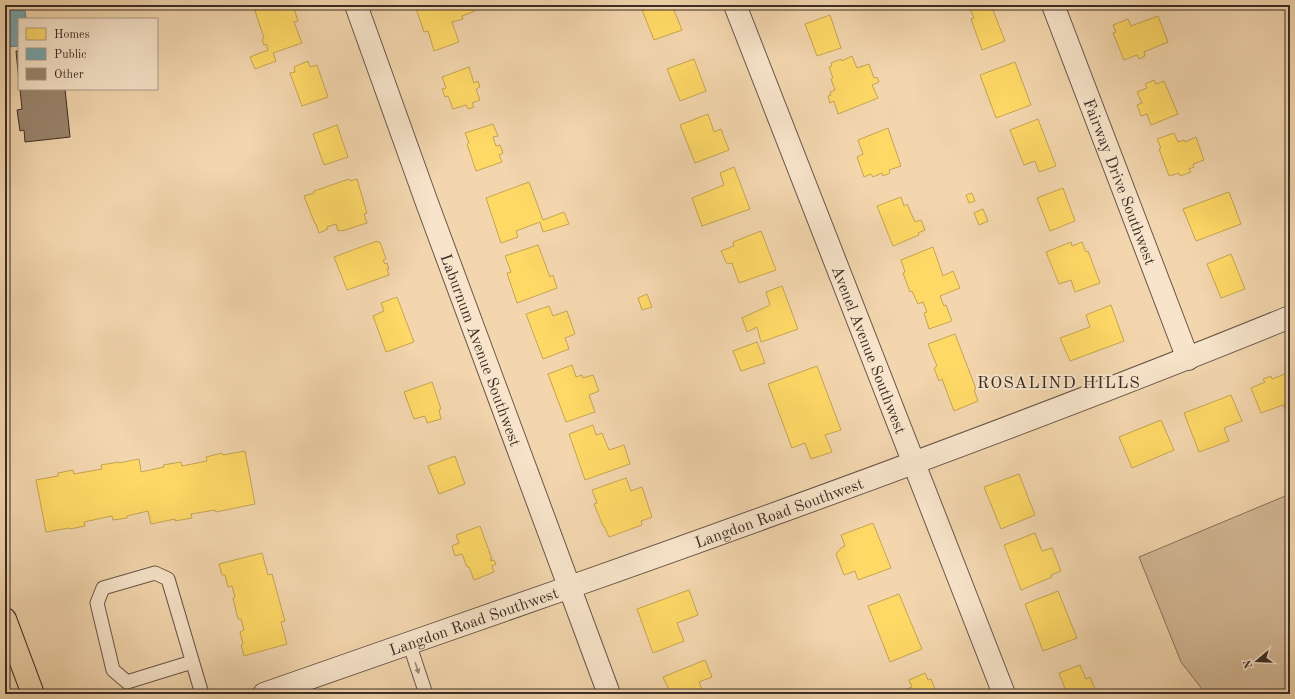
<svg xmlns="http://www.w3.org/2000/svg" width="1295" height="699" viewBox="0 0 1295 699" font-family="'Old Standard TT',serif">
  <style>
    .green { fill: #d4b997; stroke: #87735e }
    .homes { fill: #ffd966; stroke: #c4a553 }
    .public { fill: #76a5af; stroke: #648186 }
    .building { fill: #9a856d; stroke: #3a2d26 }
    .lines { fill: none; stroke-linecap: round; stroke-linejoin: round }
    .service-casing { stroke: #685748; stroke-width: 15 }
    .minor-casing { stroke: #685748; stroke-width: 24 }
    .primary-casing { stroke: #3a2d26; stroke-width: 24 }
    .service { stroke: #f7e4ca; stroke-width: 13 }
    .minor { stroke: #f7e4ca; stroke-width: 22 }
    .primary { stroke: #f3d6ae; stroke-width: 22 }
    .oneway { fill: #988878 }
    .labels { text-anchor: middle; stroke-width: 4; stroke-linejoin: round; paint-order: stroke }
    .street-label { font-size: 16px; fill: #3a2d26; stroke: #f7e4ca }
    .neighbourhood-label { font-size: 17px; letter-spacing: 1px; fill: #3a2d26; stroke: #f7e4ca }
  </style>
  <rect width="100%" height="100%" fill="#f3d6ae"/>
  <filter id="stains"><feTurbulence type="fractalNoise" baseFrequency=".005" numOctaves="4"/><feColorMatrix values="0 0 0 0 .2 0 0 0 0 .09 0 0 0 0 .02 0 0 0 .5 -.17"/></filter>
  <radialGradient id="worn" r=".72"><stop offset=".6" stop-color="#630" stop-opacity="0"/><stop offset="1" stop-color="#630" stop-opacity=".3"/></radialGradient>
  <polygon class="green" points="1290,494 1290,694 1206,694 1181,662 1139,557"/>
  <g class="homes">
    <polygon points="263,5 293,5 298,21 294,22 302,43 273,53 276,61 255,69 250,57 268,50 266,44 264,45 262,39 264,38 254,8"/>
    <polygon points="415,5 473,5 475,11 462,16 463,19 452,22 459,42 434,51 428,31 424,32"/>
    <polygon points="640,5 672,5 682,30 654,40"/>
    <polygon points="979,5 991,5 1005,41 982,50 971,19 974,18 970,9"/>
    <polygon points="830,15 841,48 817,56 805,24"/>
    <polygon points="1158,16 1168,42 1144,52 1145,56 1139,59 1137,55 1124,60 1113,33 1116,32 1113,25 1128,19 1131,26"/>
    <polygon points="852,56 857,68 869,64 874,78 877,77 879,82 872,85 878,98 838,114 834,101 830,103 828,96 831,95 830,92 835,90 831,79 833,78 829,67 832,66 831,63 841,59 842,61"/>
    <polygon points="694,59 706,91 680,101 667,69"/>
    <polygon points="308,61 310,67 317,65 328,97 302,106 290,73 295,72 294,67"/>
    <polygon points="1015,62 1031,105 996,118 980,75"/>
    <polygon points="469,67 474,83 478,81 480,87 476,89 480,100 472,103 474,107 468,109 466,105 453,109 448,96 445,97 442,89 446,88 442,77"/>
    <polygon points="1154,80 1156,84 1164,81 1178,114 1151,125 1147,114 1141,116 1137,105 1142,103 1137,92 1147,88 1145,84"/>
    <polygon points="708,114 714,132 721,129 729,150 695,163 680,125"/>
    <polygon points="1038,119 1056,166 1039,172 1035,161 1024,165 1010,130"/>
    <polygon points="493,124 498,136 493,137 496,146 500,145 503,153 499,155 502,162 476,171 467,144 469,143 465,133"/>
    <polygon points="337,125 348,157 324,165 313,134"/>
    <polygon points="888,128 901,166 889,170 890,173 883,176 882,173 873,177 871,174 864,177 857,157 863,154 858,140"/>
    <polygon points="1174,133 1178,142 1184,140 1185,142 1196,137 1204,160 1193,164 1194,167 1189,169 1191,172 1180,176 1179,173 1169,176 1159,149 1161,148 1157,139"/>
    <polygon points="734,167 750,209 702,226 692,198 724,185 720,173"/>
    <polygon points="349,179 350,181 357,179 367,213 364,214 367,223 342,231 341,230 338,231 336,224 327,227 328,229 319,233 316,224 315,224 304,196 314,193 314,191"/>
    <polygon points="529,182 543,220 564,212 569,224 543,232 540,222 516,231 518,237 501,243 486,198"/>
    <polygon points="1063,188 1075,221 1050,231 1037,198"/>
    <polygon points="1229,192 1241,224 1196,241 1183,209"/>
    <polygon points="972,193 975,201 969,203 966,195"/>
    <polygon points="901,197 904,206 907,204 915,222 921,220 925,230 918,233 919,235 893,246 877,206"/>
    <polygon points="983,209 988,221 979,225 974,213"/>
    <polygon points="761,231 776,270 739,283 732,263 727,264 721,251 734,246 733,242"/>
    <polygon points="377,241 377,242 380,242 386,259 383,260 385,264 387,263 389,269 387,269 389,275 347,290 334,257"/>
    <polygon points="1071,242 1072,246 1082,242 1086,252 1088,251 1100,283 1075,292 1071,280 1059,284 1046,252"/>
    <polygon points="538,245 550,277 553,275 557,288 517,303 507,273 511,272 505,256"/>
    <polygon points="933,247 943,276 953,271 960,288 940,296 944,306 946,305 952,321 929,329 924,313 927,312 923,302 918,304 912,291 910,292 903,273 905,272 901,260"/>
    <polygon points="1231,254 1245,289 1221,298 1207,264"/>
    <polygon points="782,286 798,329 761,342 757,327 747,332 742,318 770,305 766,292"/>
    <polygon points="647,294 652,307 642,310 638,298"/>
    <polygon points="397,297 414,342 386,352 373,316 384,311 381,303"/>
    <polygon points="1111,305 1124,341 1070,361 1060,338 1090,327 1086,315"/>
    <polygon points="549,306 553,316 567,311 575,334 565,338 569,349 543,359 526,314"/>
    <polygon points="955,334 976,389 974,390 978,401 954,411 942,379 939,381 934,368 937,366 928,344"/>
    <polygon points="757,342 765,363 741,371 733,351"/>
    <polygon points="572,365 576,377 582,375 583,378 593,375 599,391 589,395 595,412 566,422 548,374"/>
    <polygon points="817,366 841,430 825,435 832,452 811,459 805,443 792,448 768,384"/>
    <polygon points="1290,372 1290,402 1289,403 1290,407 1285,409 1283,405 1261,413 1251,388 1265,382 1263,379 1271,376 1272,379"/>
    <polygon points="432,382 441,409 439,410 441,419 427,423 425,416 414,419 404,392"/>
    <polygon points="1231,395 1242,421 1224,428 1229,441 1199,452 1184,413"/>
    <polygon points="1161,420 1174,450 1132,468 1119,437"/>
    <polygon points="593,425 596,435 602,433 609,450 624,445 630,464 585,480 569,434"/>
    <polygon points="245,451 255,504 216,512 215,510 191,514 192,518 175,521 175,519 151,524 148,511 127,516 127,518 113,520 112,516 84,522 85,526 70,529 69,528 46,532 36,480 58,476 58,473 73,470 74,474 102,469 101,465 119,462 119,463 139,459 141,472 164,467 163,465 181,462 182,466 207,461 206,457 222,453 223,455"/>
    <polygon points="455,456 465,484 439,494 428,466"/>
    <polygon points="1019,474 1035,515 1001,529 984,487"/>
    <polygon points="626,478 631,491 642,487 652,517 641,521 642,525 609,537 604,526 603,526 594,504 597,503 592,490"/>
    <polygon points="873,523 891,568 858,580 855,571 844,575 836,554 842,547 845,546 841,535"/>
    <polygon points="480,526 492,559 490,559 491,561 494,560 496,564 492,566 494,572 474,580 469,567 467,567 462,554 455,556 452,546 459,543 456,535"/>
    <polygon points="1035,533 1042,551 1052,548 1061,571 1051,575 1052,577 1021,590 1004,545"/>
    <polygon points="262,553 268,575 272,574 285,621 281,622 287,644 244,656 241,645 243,644 240,632 244,630 241,619 238,619 233,598 235,597 232,586 228,587 225,575 222,575 219,564"/>
    <polygon points="689,590 698,615 677,623 684,641 653,653 637,609"/>
    <polygon points="1058,591 1077,638 1043,651 1025,604"/>
    <polygon points="899,594 922,649 890,662 868,606"/>
    <polygon points="705,660 712,677 699,682 704,694 671,694 663,677"/>
    <polygon points="1080,665 1086,679 1090,677 1097,694 1067,694 1059,673"/>
    <polygon points="925,673 928,680 931,679 937,694 906,694 904,690 912,687 909,680"/>
  </g>
  <polygon class="public" points="5,5 22,5 23,11 25,11 26,19 19,19 19,46 5,47"/>
  <g class="building">
    <polygon points="16,51 19,51 19,82"/>
    <polygon points="20,89 65,89 70,137 25,142 24,130 20,131 17,110 22,109"/>
  </g>
  <g class="lines">
    <g class="service-casing">
      <g id="service">
        <polyline points="409,643 426,694"/>
        <polyline points="192,662 127,682 113,670 97,603 103,588 155,573 168,579 202,694"/>
      </g>
    </g>
    <g class="minor-casing">
      <g id="minor">
        <path id="s1" d="M356 5 427 203 609 694"/>
        <path id="s2" d="M735 5 1004 694"/>
        <path id="s3" d="M1053 5 1188 359"/>
        <path id="s4" d="M264 694C366 658 468 623 570 587 811 502 1052 414 1290 317"/>
      </g>
    </g>
    <g class="primary-casing">
      <polyline id="primary" points="5,619 33,694"/>
    </g>
    <use href="#service" class="service"/>
    <use href="#minor" class="minor"/>
    <use href="#primary" class="primary"/>
  </g>
  <defs><path id="oneway-solid" d="M-6-.8H1V-3.2L6.5 0L1 3.2V.8H-6Z"/></defs>
  <use class="oneway" href="#oneway-solid" transform="translate(417 668) rotate(72)"/>
  <g class="labels">
    <g class="street-label">
      <text dy="6" stroke="none"><textPath href="#s3" startOffset="189">Fairway Drive Southwest</textPath></text>
      <text dy="6" stroke="none"><textPath href="#s1" startOffset="367">Laburnum Avenue Southwest</textPath></text>
      <text dy="6" stroke="none"><textPath href="#s2" startOffset="370">Avenel Avenue Southwest</textPath></text>
      <text dy="6" stroke="none"><textPath href="#s4" startOffset="546">Langdon Road Southwest</textPath></text>
      <text dy="6" stroke="none"><textPath href="#s4" startOffset="222">Langdon Road Southwest</textPath></text>
    </g>
    <g class="neighbourhood-label">
      <text x="1059" y="388">ROSALIND HILLS</text>
    </g>
  </g>
  <rect width="1295" height="699" fill="none" stroke="#f3d6ae" stroke-width="20"/>
  <rect x="6" y="6" width="1283" height="687" fill="none" stroke="#3a2d26" stroke-width="2"/>
  <rect x="10" y="10" width="1275" height="679" fill="none" stroke="#3a2d26"/>
  <rect x="18" y="18" width="140" height="72" fill="#f7e4ca" stroke="#ab9b88"/>
  <rect x="26" y="28" width="20" height="12" fill="#ffd966" stroke="#ab9b88"/>
  <text x="54" y="38" font-size="12" fill="#3a2d26">Homes</text>
  <rect x="26" y="48" width="20" height="12" fill="#76a5af" stroke="#ab9b88"/>
  <text x="54" y="58" font-size="12" fill="#3a2d26">Public</text>
  <rect x="26" y="68" width="20" height="12" fill="#9a856d" stroke="#ab9b88"/>
  <text x="54" y="78" font-size="12" fill="#3a2d26">Other</text>
  <g transform="translate(1257 661) rotate(251)" stroke="#f7e4ca" stroke-width="3" paint-order="stroke">
  <path d="M0-3L7 15L0 10L-7 15Z" fill="#3a2d26"/>
  <text y="-6" font-size="11" font-weight="bold" text-anchor="middle" fill="#3a2d26">N</text>
  </g>
  <rect width="100%" height="100%" filter="url(#stains)"/>
  <rect width="100%" height="100%" fill="url(#worn)"/>
</svg>
